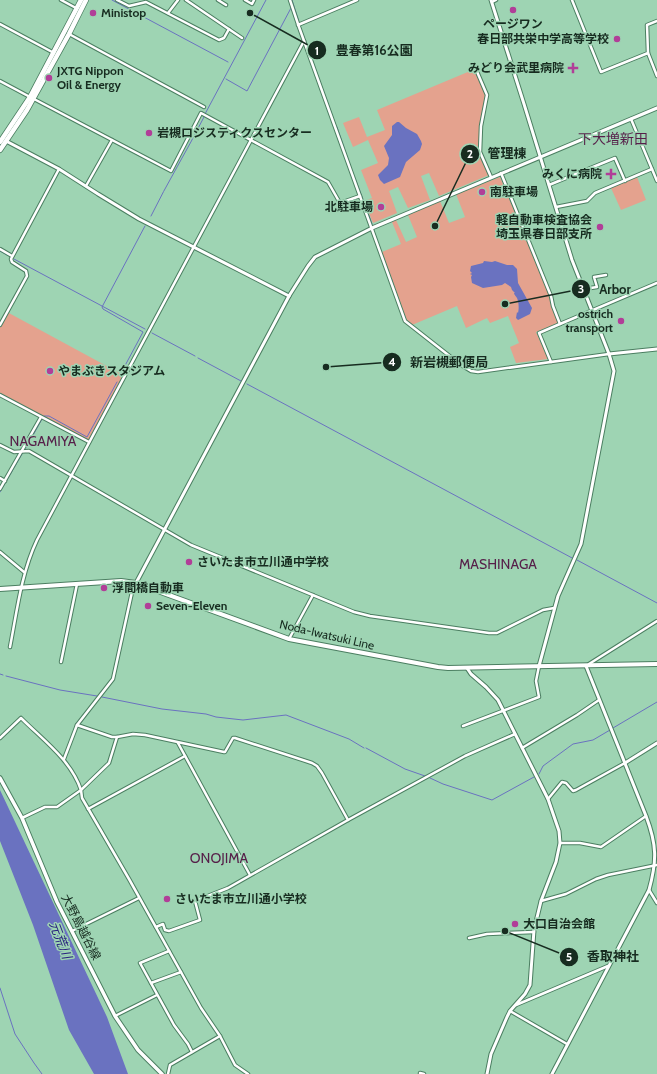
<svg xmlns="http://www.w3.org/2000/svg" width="657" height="1074" viewBox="0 0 657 1074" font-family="Cabin,'Noto Sans JP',sans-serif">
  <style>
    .green { fill: #e4a28e }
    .water { fill: #6a72c0 }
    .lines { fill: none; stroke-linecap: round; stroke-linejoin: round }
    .stream { stroke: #6a72c0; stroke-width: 1 }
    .minor-casing { stroke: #4b7e61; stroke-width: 4.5 }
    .tertiary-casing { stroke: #4b7e61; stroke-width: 5 }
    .secondary-casing { stroke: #4b7e61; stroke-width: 5.5 }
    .primary-casing { stroke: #4b7e61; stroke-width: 6 }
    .trunk-casing { stroke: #4b7e61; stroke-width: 6 }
    .minor { stroke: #fff; stroke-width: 2.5 }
    .tertiary { stroke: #fff; stroke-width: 3 }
    .secondary { stroke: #fff; stroke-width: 3.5 }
    .primary { stroke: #fff; stroke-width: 4 }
    .trunk { stroke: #fff; stroke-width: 4.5 }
    .poi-dot { fill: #b13e98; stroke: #9ed4b3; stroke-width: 1.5 }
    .labels { text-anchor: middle; stroke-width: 3; stroke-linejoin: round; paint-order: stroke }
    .poi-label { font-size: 12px; font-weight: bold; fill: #172c20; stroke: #9ed4b3; text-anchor: start }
    .street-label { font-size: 12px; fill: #172c20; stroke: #9ed4b3 }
    .water-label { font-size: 13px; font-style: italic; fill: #29227f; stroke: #9ed4b3 }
    .quarter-label { font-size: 14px; fill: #561f49; stroke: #9ed4b3 }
    .leader { fill: none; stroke: #172c20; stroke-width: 1.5 }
    .callout-dot { fill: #172c20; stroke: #9ed4b3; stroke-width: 1.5 }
    .mark-label { font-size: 12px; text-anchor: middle; font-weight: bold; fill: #fff }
    .callout-label { font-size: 13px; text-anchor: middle; font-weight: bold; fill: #172c20; stroke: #9ed4b3; stroke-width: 3; stroke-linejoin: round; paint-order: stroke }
  </style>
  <rect width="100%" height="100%" fill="#9ed4b3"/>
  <g class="green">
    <polygon points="475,69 486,95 480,127 479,152 489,175 439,196 429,173 421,176 430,200 408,208 398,187 389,191 397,213 373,223 364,201 372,198 361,170 378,163 368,140 353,147 343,123 359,117 367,137 385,130 377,110"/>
    <polygon points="500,177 550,295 551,306 558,323 536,332 548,359 516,363 510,347 519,343 508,316 490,323 487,318 466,328 457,306 412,325 407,321 382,252 401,244 392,222 396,220 406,242 417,237 408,215 440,201 449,223 465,217 456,194"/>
    <polygon points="637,177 646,200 621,210 611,188"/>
    <polygon points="7,312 125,376 89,441 0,395 0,325"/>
  </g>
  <g class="water">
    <polygon points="397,122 399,122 406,128 417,134 421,141 422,144 420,150 406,162 400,177 384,184 380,180 378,175 388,165 389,158 384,146 392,135 392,126"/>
    <path d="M484 261 492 262 495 261 507 265H513L517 269 518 283 532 308 530 314 518 320 516 318 517 312 518 313C519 309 519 302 517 298 516 296 514 295 514 293H515L512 290 511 287 505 283 502 285 483 288 472 283 471 277 472 275 470 274 472 273 470 271 471 266 483 263Z"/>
    <polygon points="0,790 107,1017 128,1074 94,1074 69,1030 33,925 0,841"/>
  </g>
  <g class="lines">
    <g class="stream">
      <polyline points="112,0 228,62"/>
      <polyline points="292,0 299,22"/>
      <polyline points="300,26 317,73"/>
      <polyline points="318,76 335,123"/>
      <polyline points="226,79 247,91 291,8"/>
      <polyline points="205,114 266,0"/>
      <polyline points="337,127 353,174"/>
      <polyline points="355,178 372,224"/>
      <path d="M151 216C167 183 187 151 204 117"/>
      <polyline points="373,229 390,276"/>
      <polyline points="0,251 7,255"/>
      <polyline points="14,259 145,329"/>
      <polyline points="392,280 393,284"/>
      <polyline points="152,333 195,356"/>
      <polyline points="198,358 241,381"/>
      <polyline points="120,375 143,332 103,309 102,307 145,226"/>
      <polyline points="247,384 574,559"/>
      <polyline points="44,416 49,416 87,437 117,382"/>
      <polyline points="26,448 42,419"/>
      <polyline points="0,492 22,454"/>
      <polyline points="577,560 657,603"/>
      <polyline points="0,674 3,675"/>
      <polyline points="6,676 60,690 97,696"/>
      <polyline points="102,697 162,709 206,714 216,717 243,720 286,715 349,739 364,748"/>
      <polyline points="613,728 657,702"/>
      <polyline points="366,748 405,769 425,776"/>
      <polyline points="539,774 543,766 573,744 593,740 610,730"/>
      <polyline points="430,778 443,784 492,800 534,777"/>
      <polyline points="0,988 15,1034 34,1063 42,1074"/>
    </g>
    <g class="minor-casing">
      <g id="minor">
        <polyline points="61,0 76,8"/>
        <polyline points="117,0 129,6 146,2 219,40 224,38 229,29"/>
        <polyline points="186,0 242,38"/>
        <polyline points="218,0 226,5"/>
        <polyline points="245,0 252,4 254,0"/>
        <polyline points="290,0 299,27 405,321 461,365 471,371 478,372 609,354"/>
        <polyline points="572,0 601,72 648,53 647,25 657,21"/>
        <polyline points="492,2 496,0"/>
        <polyline points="168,13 178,0"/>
        <polyline points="0,24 54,53"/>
        <polyline points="298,25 357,0"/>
        <polyline points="69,34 204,107"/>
        <polyline points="648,53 657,76"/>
        <polyline points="475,67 487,95 481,126 480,152 491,177"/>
        <polyline points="0,81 30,97"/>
        <polyline points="34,99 171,171 201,113 328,182 340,203 360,196"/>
        <polyline points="631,119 657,181"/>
        <polyline points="501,173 551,296 553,306 560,324 539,333 551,362"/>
        <polyline points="549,185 615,158 625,181"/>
        <polyline points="86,186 112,140"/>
        <polyline points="556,207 587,201 595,193 652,169"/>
        <polyline points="0,249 12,256"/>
        <polyline points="584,289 597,287 594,277 606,275"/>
        <polyline points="560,324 657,283"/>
        <polyline points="0,325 27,276 26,271 12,262 11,259 59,169"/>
        <polyline points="0,395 89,442"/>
        <polyline points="0,445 14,452 29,451 191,545 354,612 370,616 489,633 497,633 543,610 554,608"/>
        <polyline points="0,478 5,481"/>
        <polyline points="0,489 41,417"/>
        <polyline points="0,552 24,572"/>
        <polyline points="289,639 313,595"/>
        <path d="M10 647C17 611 21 574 37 540L304 41"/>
        <polyline points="61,662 77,584"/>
        <polyline points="589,664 657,621"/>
        <polyline points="77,725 112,737 117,737 133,734 145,735 224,752 225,752 233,738 235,738 312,763 317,766 322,773 348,820"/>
        <polyline points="463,726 539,697 536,681 539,666"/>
        <polyline points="117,737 109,763 81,790 82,798 129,879 201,1008 220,1036 235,1065 248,1074"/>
        <path d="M0 738 21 718C43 740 71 760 81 790L57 807H45L22 818"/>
        <polyline points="178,743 250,875"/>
        <polyline points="522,748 577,715 599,700"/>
        <polyline points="64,759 77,725 113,679 134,583"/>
        <polyline points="548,799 562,782 566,783 573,791 576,790 625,763"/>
        <polyline points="88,809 185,756"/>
        <polyline points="560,843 580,843 601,847 646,816"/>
        <polyline points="649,890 657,903"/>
        <polyline points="541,901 566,894 596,879 608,875 657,865"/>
        <polyline points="156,927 163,924 165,930 169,931 200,920 195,901 228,888 348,820 465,756 515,734"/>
        <polyline points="72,931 139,898"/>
        <polyline points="469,938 487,934 534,932"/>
        <polyline points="169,951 140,963 174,1025 188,1044 192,1052"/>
        <polyline points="151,983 181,972"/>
        <polyline points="516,1005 608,966"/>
        <polyline points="510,1011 567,1044"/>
        <polyline points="115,1016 157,995"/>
        <polyline points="420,1073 424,1074"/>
        <polyline points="168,1074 170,1065 220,1036"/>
      </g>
    </g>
    <g class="tertiary-casing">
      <g id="tertiary">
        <polyline points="491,0 524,104 572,260 609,354 614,371 581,544 558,596 539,666"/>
        <polyline points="6,141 59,169 98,194 139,219 289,296"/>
        <polyline points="609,354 657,349"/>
        <polyline points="136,583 289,296 308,266 315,257 372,228 657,108"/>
        <polyline points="467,668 471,674 486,687 498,700 548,799 559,831 560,843 556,862 541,901 534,930 530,985 525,994 510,1011 507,1017 491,1054 487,1074"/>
        <polyline points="625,763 657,743"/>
        <path d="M552 1074 649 890C657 861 657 845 646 816L586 666"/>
      </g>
    </g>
    <g class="secondary-casing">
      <polyline id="secondary" points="0,778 22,818 57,902 115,1016 138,1050 162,1074"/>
    </g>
    <g class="primary-casing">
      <polyline id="primary" points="0,589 121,581 136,583 289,639 438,667 448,668 657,664"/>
    </g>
    <g class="trunk-casing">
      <g id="trunk">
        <polyline points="0,142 30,97 81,0"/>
        <polyline points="0,150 27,110 69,34 86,0"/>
      </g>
    </g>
    <use href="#minor" class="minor"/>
    <use href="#tertiary" class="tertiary"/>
    <use href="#secondary" class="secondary"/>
    <use href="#primary" class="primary"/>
    <use href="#trunk" class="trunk"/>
  </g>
  <g class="poi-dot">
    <circle cx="513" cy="10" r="4"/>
    <circle cx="93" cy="13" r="4"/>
    <circle cx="617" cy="39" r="4"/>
    <path d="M571 62h4v4h4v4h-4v4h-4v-4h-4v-4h4z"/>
    <circle cx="49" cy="78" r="4"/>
    <circle cx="149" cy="133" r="4"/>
    <path d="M609 168h4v4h4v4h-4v4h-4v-4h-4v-4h4z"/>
    <circle cx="482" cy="192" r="4"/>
    <circle cx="381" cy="207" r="4"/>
    <circle cx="600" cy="227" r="4"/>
    <circle cx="621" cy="321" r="4"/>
    <circle cx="50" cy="371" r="4"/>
    <circle cx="189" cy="562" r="4"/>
    <circle cx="104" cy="588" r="4"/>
    <circle cx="148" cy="606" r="4"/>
    <circle cx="167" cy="899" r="4"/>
    <circle cx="515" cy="924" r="4"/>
  </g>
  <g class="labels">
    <g class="poi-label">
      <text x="101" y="17">Ministop</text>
      <text x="513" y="28" text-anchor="middle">ページワン</text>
      <text x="609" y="43" text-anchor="end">春日部共栄中学高等学校</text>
      <text x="564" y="72" text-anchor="end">みどり会武里病院</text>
      <text x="57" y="75">JXTG Nippon<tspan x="57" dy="14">Oil &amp; Energy</tspan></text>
      <text x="157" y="137">岩槻ロジスティクスセンター</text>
      <text x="602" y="178" text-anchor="end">みくに病院</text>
      <text x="490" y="196">南駐車場</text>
      <text x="373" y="211" text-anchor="end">北駐車場</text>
      <text x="592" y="224" text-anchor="end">軽自動車検査協会<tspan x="592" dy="14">埼玉県春日部支所</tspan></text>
      <text x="613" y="318" text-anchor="end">ostrich<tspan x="613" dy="14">transport</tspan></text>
      <text x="58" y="375">やまぶきスタジアム</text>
      <text x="197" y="566">さいたま市立川通中学校</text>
      <text x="112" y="592">浮間橋自動車</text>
      <text x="156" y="610">Seven-Eleven</text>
      <text x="175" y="903">さいたま市立川通小学校</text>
      <text x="523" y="928">大口自治会館</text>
    </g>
    <g class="street-label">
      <text transform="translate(327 635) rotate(13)" y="4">Noda-Iwatsuki Line</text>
      <text transform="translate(81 927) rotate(63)" y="4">大野島越谷線</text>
    </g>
    <g class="water-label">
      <text transform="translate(61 940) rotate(69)" y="5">元荒川</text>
    </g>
    <g class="quarter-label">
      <text x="613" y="144">下大増新田</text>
      <text x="43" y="446">NAGAMIYA</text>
      <text x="498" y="569">MASHINAGA</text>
      <text x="219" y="863">ONOJIMA</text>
    </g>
  </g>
  <path class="leader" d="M250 13L317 50M435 226L470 154M505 304L581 289M326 367L392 362M505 931L569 957"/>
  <g class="callout-dot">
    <circle cx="250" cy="13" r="4"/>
    <circle cx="435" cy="226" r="4"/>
    <circle cx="505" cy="304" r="4"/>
    <circle cx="326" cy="367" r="4"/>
    <circle cx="505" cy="931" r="4"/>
    <circle cx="317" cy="50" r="10"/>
    <circle cx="470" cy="154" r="10"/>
    <circle cx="581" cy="289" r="10"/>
    <circle cx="392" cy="362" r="10"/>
    <circle cx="569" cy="957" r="10"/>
  </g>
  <g class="mark-label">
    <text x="317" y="55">1</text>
    <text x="470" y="158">2</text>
    <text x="581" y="293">3</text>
    <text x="392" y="366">4</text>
    <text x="569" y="961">5</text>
  </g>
  <g class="callout-label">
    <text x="374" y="55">豊春第16公園</text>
    <text x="507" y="158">管理棟</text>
    <text x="615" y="294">Arbor</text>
    <text x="449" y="367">新岩槻郵便局</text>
    <text x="613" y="961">香取神社</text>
  </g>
</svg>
